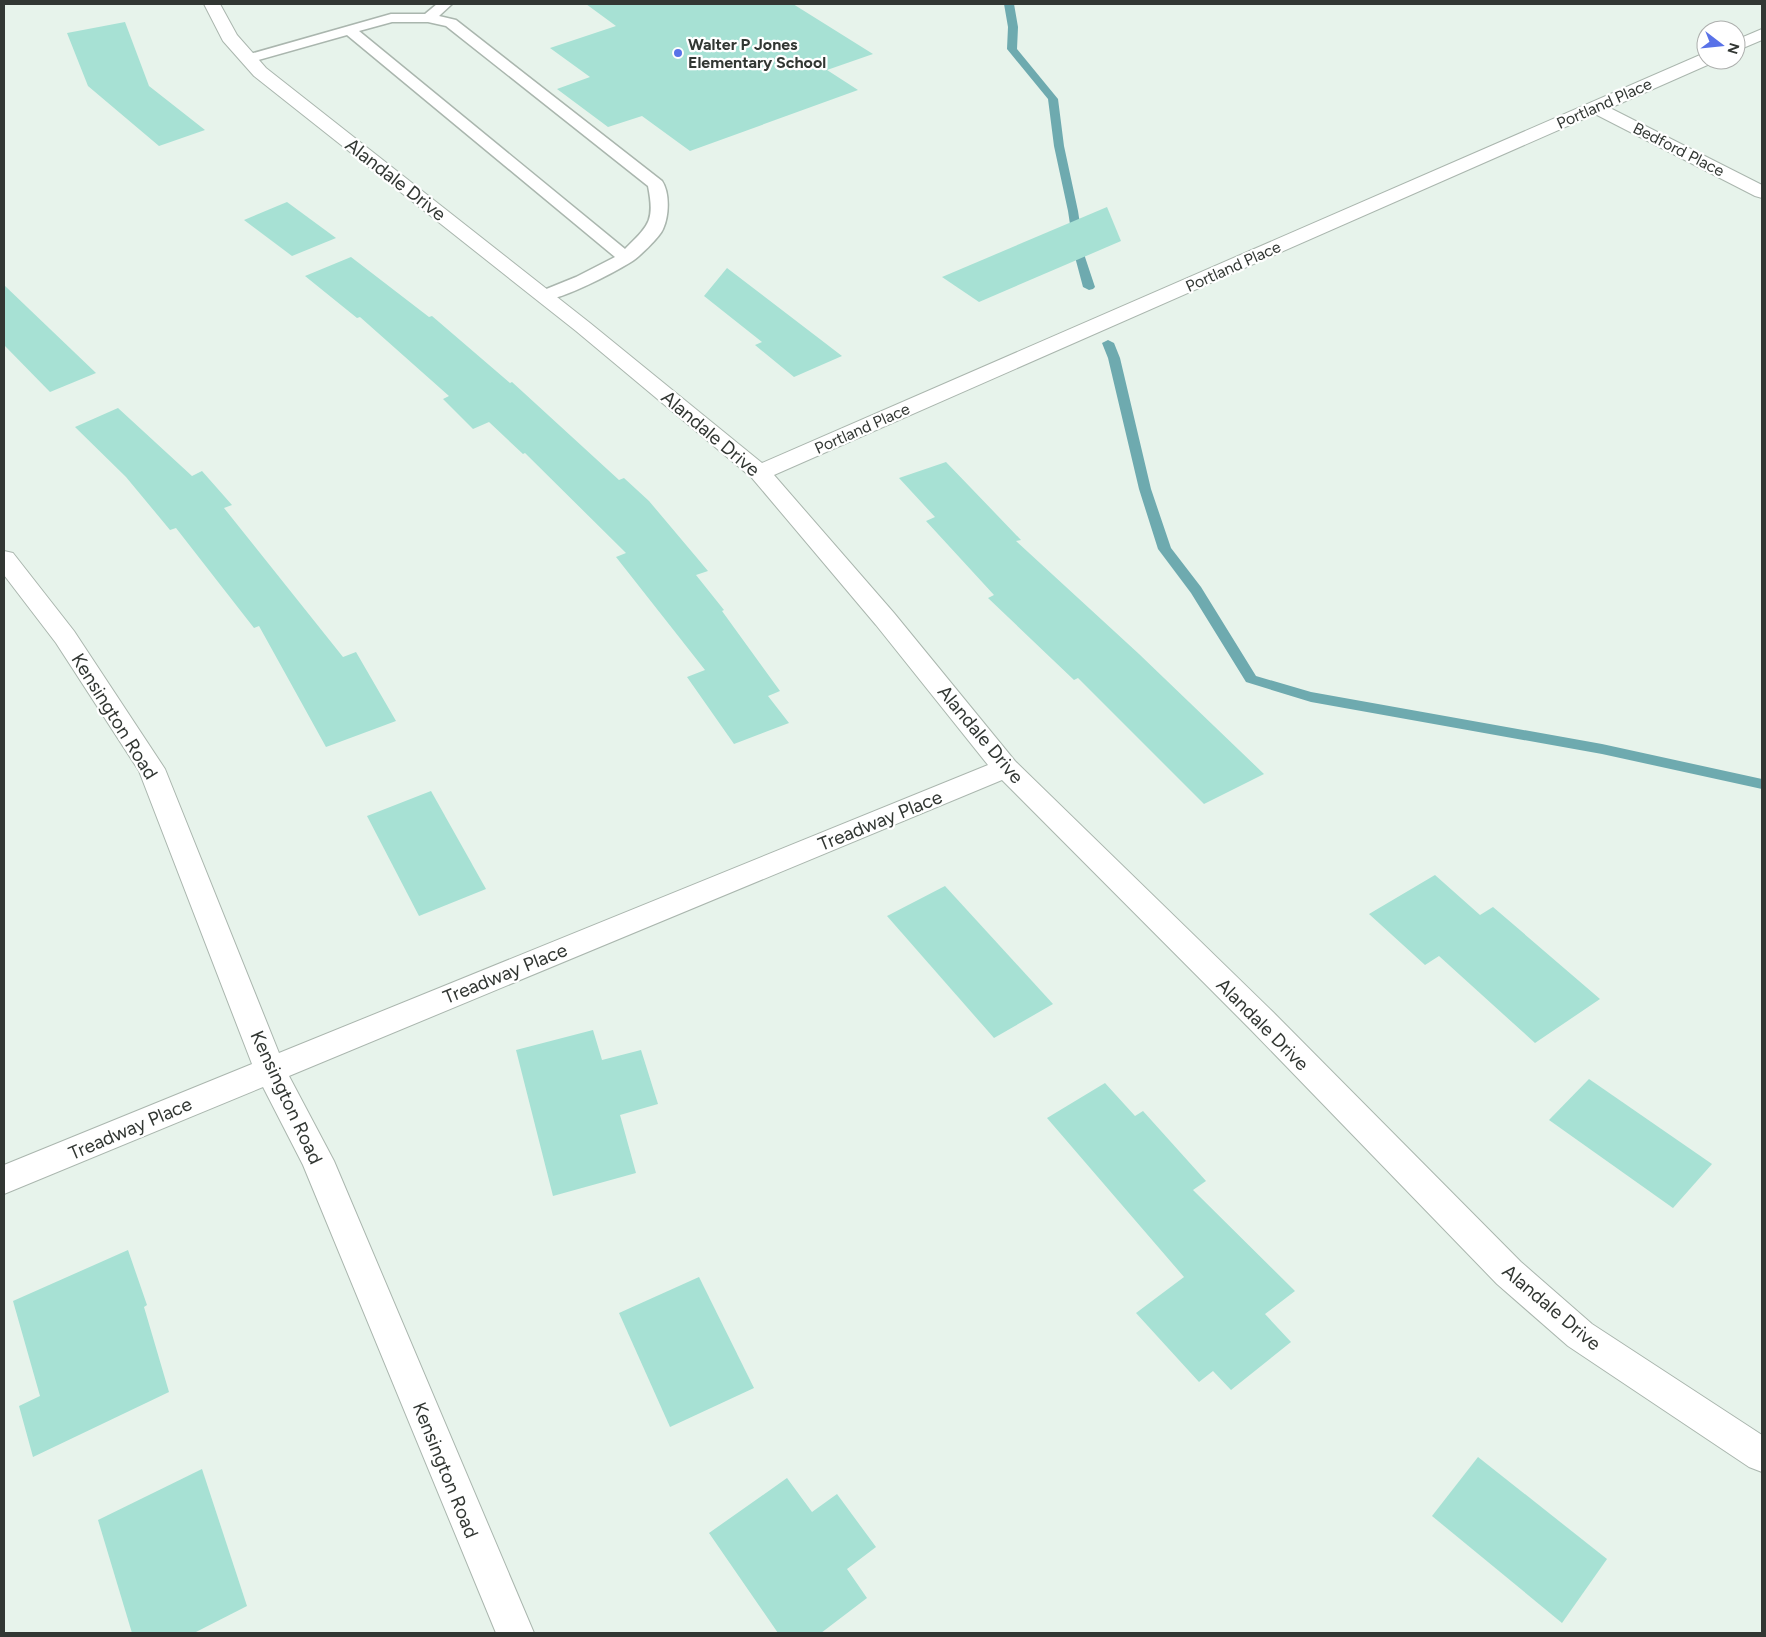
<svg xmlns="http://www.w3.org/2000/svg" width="1766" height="1637" viewBox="0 0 1766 1637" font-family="Figtree,sans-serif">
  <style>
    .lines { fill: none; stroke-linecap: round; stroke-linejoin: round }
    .stream { fill: #6eaaaf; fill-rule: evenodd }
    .building { fill: #a7e1d4 }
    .lane-casing { stroke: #aab6ae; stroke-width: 3 }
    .street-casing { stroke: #aab6ae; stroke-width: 2 }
    .lane { fill: #fff; fill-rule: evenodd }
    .street { fill: #fff; fill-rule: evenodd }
    .poi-dot { fill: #5972e8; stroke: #fff; stroke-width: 2 }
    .labels { text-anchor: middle; stroke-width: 4.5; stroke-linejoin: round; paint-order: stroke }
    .far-poi-label { font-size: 16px; font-weight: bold; fill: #323733; stroke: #fff; text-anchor: start }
    .far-street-label { font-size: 16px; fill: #323733; stroke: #fff }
    .street-label { font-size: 19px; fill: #323733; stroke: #fff }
  </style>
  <rect width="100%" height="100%" fill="#e7f3eb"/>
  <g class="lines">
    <g class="stream">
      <polygon points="1004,4 1014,4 1018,27 1017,49 1058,99 1064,146 1078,211 1085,257 1095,287 1093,289 1089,290 1083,287 1075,257 1068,211 1054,146 1048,99 1007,49 1008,27"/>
      <polygon points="1108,340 1114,343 1120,358 1151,489 1171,548 1201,587 1256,676 1311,692 1602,744 1762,779 1762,789 1602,754 1311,702 1246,682 1191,593 1158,549 1139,489 1108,358 1102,343"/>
    </g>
  </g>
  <g class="building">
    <polygon points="586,4 793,4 873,54 827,70 858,90 690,151 642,116 608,127 557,89 590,77 550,48 616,26"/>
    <polygon points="125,22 149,86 205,130 159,146 88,86 67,33"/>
    <polygon points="287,202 336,238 292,256 244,220"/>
    <polygon points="1107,207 1121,241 979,302 942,277"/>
    <polygon points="351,257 429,317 432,316 510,383 512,382 619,480 624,478 649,501 708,571 696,575 724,610 722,611 780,691 768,696 789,723 734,744 687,677 705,670 616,557 626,553 525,453 523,454 489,422 473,429 443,399 449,396 360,317 357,318 305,276"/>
    <polygon points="727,268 842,356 794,377 755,345 762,342 704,296"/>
    <polygon points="4,285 96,373 50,392 4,345"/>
    <polygon points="118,408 192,476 202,471 232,505 224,508 343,657 356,652 396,721 326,747 259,626 254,628 176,528 170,530 126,477 75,427"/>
    <polygon points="946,462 1021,540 1016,541 1139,654 1264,774 1204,804 1078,678 1074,680 988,598 994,595 926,521 935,517 899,478"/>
    <polygon points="431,791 486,889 419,916 367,816"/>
    <polygon points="1435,875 1480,915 1493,907 1600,999 1535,1043 1439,956 1425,965 1369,914"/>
    <polygon points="945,886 1053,1004 994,1038 887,916"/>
    <polygon points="593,1030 602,1060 641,1050 658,1104 620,1115 636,1173 553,1196 516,1050"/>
    <polygon points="1589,1079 1712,1164 1673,1208 1549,1120"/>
    <polygon points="1105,1083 1135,1116 1143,1111 1206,1181 1193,1190 1295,1291 1265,1314 1291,1342 1231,1390 1213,1371 1199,1382 1136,1313 1184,1277 1047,1118"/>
    <polygon points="128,1250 147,1305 144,1307 169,1392 33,1457 19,1406 40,1396 13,1301"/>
    <polygon points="699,1277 754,1388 670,1427 619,1313"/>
    <polygon points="1478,1457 1607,1559 1562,1623 1432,1516"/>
    <polygon points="202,1469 247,1606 194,1633 132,1633 98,1520"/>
    <polygon points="787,1478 812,1512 837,1494 876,1547 847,1569 867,1598 821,1633 778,1633 709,1533"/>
  </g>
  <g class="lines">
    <g class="lane-casing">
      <path id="lane" d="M437 4H452L439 16 456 20 662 181C670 193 669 216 663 229 660 237 638 258 631 262 615 272 555 304 539 300L537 296 539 292 576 277 615 257 347 35 248 63 243 62 241 59 243 56 391 14H425ZM392 22H428L446 26 648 186C655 221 649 225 625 249L359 31Z"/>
    </g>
    <g class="street-casing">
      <g id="street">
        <polygon points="204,4 220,4 237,35 266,68 590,323 762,463 1700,55 1706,54 1706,60 1714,60 1712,63 1610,108 1762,185 1762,198 1755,196 1595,114 774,475 894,613 1015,761 1273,1012 1521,1262 1592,1324 1762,1435 1762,1472 1749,1467 1568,1346 1497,1284 1251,1030 1002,780 289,1076 334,1161 534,1633 496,1633 303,1165 263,1087 4,1194 4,1165 252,1064 139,771 56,643 4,575 4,551 13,553 74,631 165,769 279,1053 988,765 876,625 752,478 576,331 254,76 223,41"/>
        <polygon points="1762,29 1762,40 1736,51 1736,40"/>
      </g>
    </g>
    <use href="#lane" class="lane"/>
    <use href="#street" class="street"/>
  </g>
  <circle class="poi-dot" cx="678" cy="53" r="5"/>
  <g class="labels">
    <g class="far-poi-label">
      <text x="688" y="50">Walter P Jones<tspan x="688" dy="18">Elementary School</tspan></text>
    </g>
    <g class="far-street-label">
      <text transform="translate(1604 103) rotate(-24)" y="6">Portland Place</text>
      <text transform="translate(1679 149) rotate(27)" y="6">Bedford Place</text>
      <text transform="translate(1233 266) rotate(-24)" y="6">Portland Place</text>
      <text transform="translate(862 428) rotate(-24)" y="6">Portland Place</text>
    </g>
    <g class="street-label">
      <text transform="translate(396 179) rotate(38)" y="7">Alandale Drive</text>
      <text transform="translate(711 433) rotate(40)" y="7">Alandale Drive</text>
      <text transform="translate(115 716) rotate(58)" y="7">Kensington Road</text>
      <text transform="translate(981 734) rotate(50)" y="7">Alandale Drive</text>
      <text transform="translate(880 820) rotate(-22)" y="7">Treadway Place</text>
      <text transform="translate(505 973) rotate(-22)" y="7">Treadway Place</text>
      <text transform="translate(1263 1024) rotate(45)" y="7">Alandale Drive</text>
      <text transform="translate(287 1097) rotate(65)" y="7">Kensington Road</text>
      <text transform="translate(130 1128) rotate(-23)" y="7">Treadway Place</text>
      <text transform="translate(1552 1307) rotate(40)" y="7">Alandale Drive</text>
      <text transform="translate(446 1470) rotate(68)" y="7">Kensington Road</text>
    </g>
  </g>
  <rect width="1766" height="1637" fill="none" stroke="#323733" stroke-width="10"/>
  <g transform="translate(1721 45) rotate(106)"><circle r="24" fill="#ffffff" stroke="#adafad"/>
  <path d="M0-4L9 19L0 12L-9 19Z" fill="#5972e8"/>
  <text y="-8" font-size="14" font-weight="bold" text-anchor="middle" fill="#323733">N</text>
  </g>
</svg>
